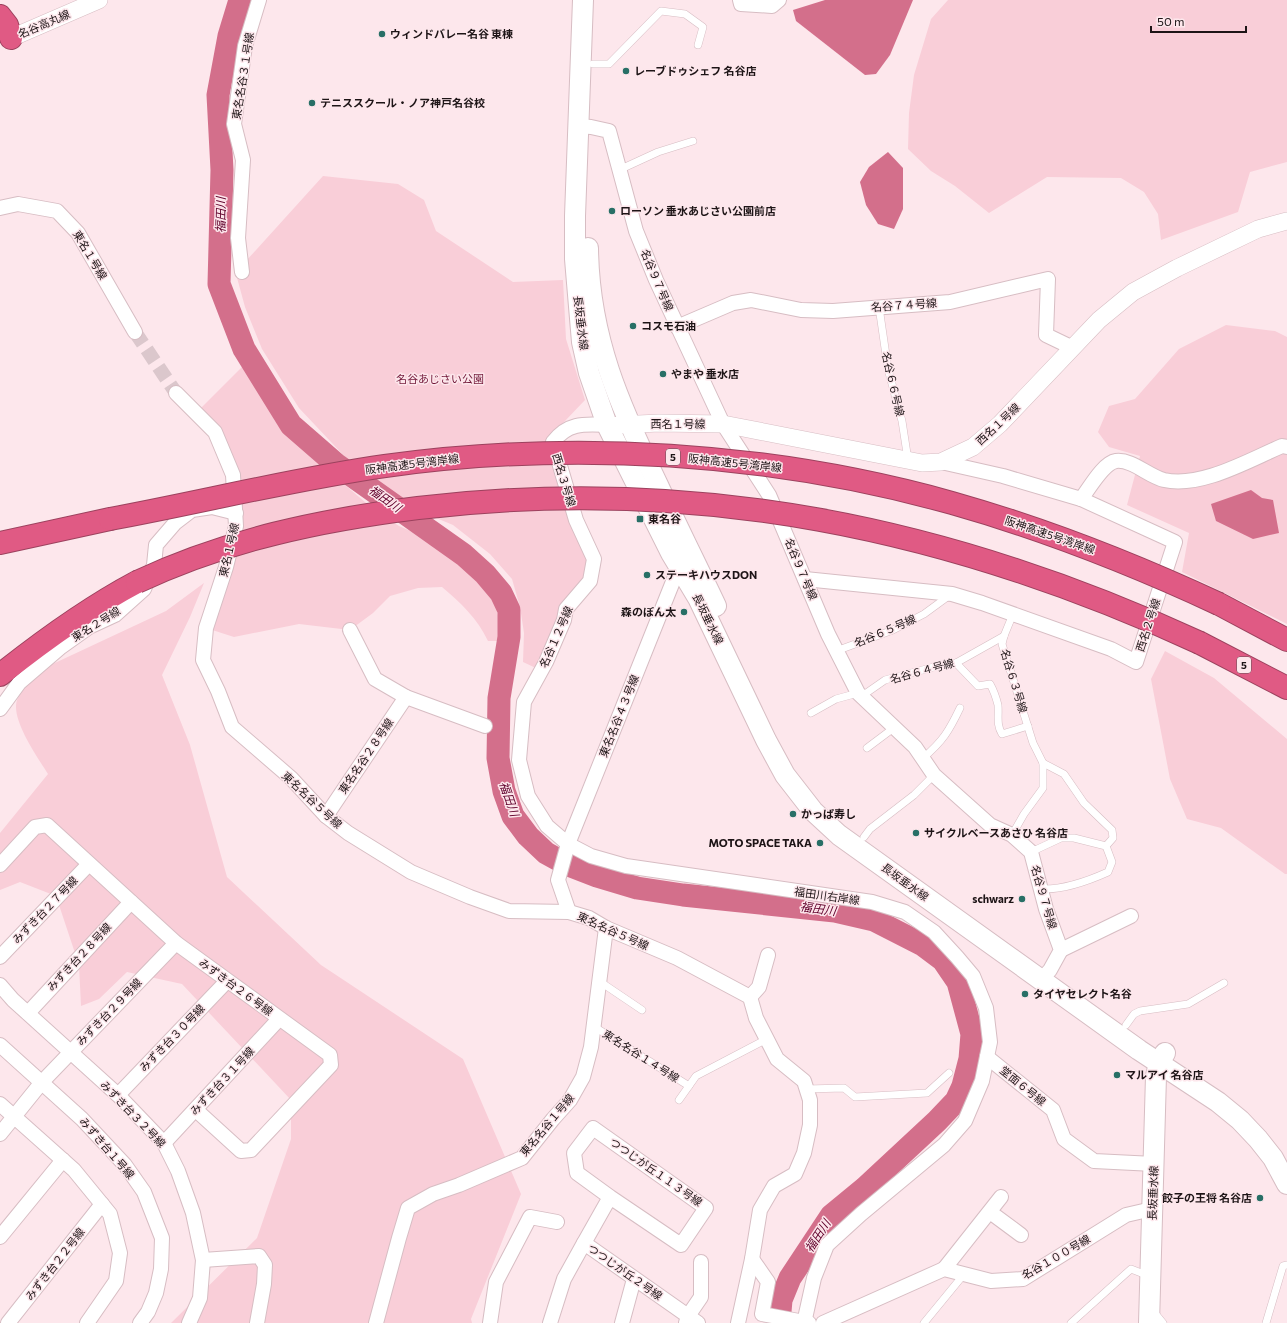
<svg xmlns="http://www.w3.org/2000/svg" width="1287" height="1323" viewBox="0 0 1287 1323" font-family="Commissioner,'Noto Sans JP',sans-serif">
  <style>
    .green { fill: #f9ced8 }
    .water { fill: #d36f8b }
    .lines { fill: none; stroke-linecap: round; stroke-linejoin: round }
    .river { stroke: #d36f8b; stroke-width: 23 }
    .minor-tunnel { stroke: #dbc7cc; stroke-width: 14; stroke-dasharray: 14 7; stroke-linecap: butt }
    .service-casing { stroke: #d7bdc3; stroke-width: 8 }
    .minor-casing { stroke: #d7bdc3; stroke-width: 16 }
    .tertiary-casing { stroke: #d7bdc3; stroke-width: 18 }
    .secondary-casing { stroke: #d7bdc3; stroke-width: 22 }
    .motorway-casing { stroke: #9c425e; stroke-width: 24 }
    .service { stroke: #fff; stroke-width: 7 }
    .minor { stroke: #fff; stroke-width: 14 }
    .tertiary { stroke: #fff; stroke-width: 17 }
    .secondary { stroke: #fff; stroke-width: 20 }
    .motorway { stroke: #e05a84; stroke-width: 22 }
    .motorway-bridge-casing { stroke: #9c425e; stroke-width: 24; stroke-linecap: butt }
    .motorway-bridge { stroke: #e05a84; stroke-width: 22 }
    .poi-dot { fill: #286f66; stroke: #fde7ec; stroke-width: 1.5 }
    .labels { text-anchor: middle; stroke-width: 3; stroke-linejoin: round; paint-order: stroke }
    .shield { fill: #fde7ec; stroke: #605356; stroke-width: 1 }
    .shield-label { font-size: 10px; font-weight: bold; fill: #1d1416 }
    .street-label { font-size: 11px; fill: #1d1416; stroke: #fde7ec }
    .poi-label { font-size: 11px; font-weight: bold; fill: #1d1416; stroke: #fde7ec; text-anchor: start }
    .park-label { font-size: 11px; fill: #721839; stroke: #fde7ec }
    .water-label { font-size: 12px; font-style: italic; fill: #60002b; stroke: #fde7ec }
  </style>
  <rect width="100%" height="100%" fill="#fde7ec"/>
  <g class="green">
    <polygon points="948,0 1287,0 1287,162 1250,172 1238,212 1161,240 1158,214 1144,192 1121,178 1047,177 989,213 955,186 931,171 908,149 909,113 914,75 931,19"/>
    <polygon points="323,176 398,184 424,200 436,231 513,282 563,280 566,339 585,400 545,442 570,523 589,565 586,577 538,669 523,662 524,633 520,607 512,579 490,554 453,525 417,510 380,486 347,459 299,408 262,349 245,307 233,263 246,261"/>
    <polygon points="1226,325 1275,331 1287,337 1287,624 1182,572 1189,533 1127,505 1140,456 1109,447 1098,432 1109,406 1135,399 1179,349"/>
    <path d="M242 367 295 440 311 456 372 508 399 526 420 535 456 557 481 577 494 595 503 641H488C477 618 461 603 442 587L418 588 390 596 373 613 350 630 299 624 234 637 206 628 226 567 233 475 196 413Z"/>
    <path d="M204 583 190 617 162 675 190 745 227 877 321 965 463 1059 521 1194 471 1319 472 1323H171L257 1238 291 1139V1100L182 984 127 972 99 999 81 1006 79 965 56 896 20 882 0 890V833L48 774C38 758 8 716 18 698 23 687 33 678 42 669L166 611Z"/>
    <polygon points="1165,651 1214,678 1287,739 1287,874 1285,874 1221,828 1187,819 1170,779 1151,679"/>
  </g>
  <g class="water">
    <polygon points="825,0 913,0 890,55 876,74 865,75 796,21 793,10"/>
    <polygon points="888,152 903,168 903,209 894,229 878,224 866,205 860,182 869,167"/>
    <polygon points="1251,490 1262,498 1273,500 1279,533 1253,539 1216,521 1211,504"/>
  </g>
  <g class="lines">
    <polyline class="river" points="240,0 229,36 218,95 222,170 219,284 244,349 291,425 337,465 464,555 485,574 501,593 509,610 509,637 499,698 498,758 504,791 513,816 528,836 546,853 566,864 597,876 637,888 683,895 835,911 874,920 923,945 943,960 958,982 972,1034 970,1059 963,1086 956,1101 937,1121 865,1188 831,1216 790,1278 781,1300 779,1323"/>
    <polyline class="minor-tunnel" points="135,332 176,393"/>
    <g class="service-casing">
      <g id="service">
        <polyline points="593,64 609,64 661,11 685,14 703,27 698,45"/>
        <polyline points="621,169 658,152 693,141"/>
        <polyline points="879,307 888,369 902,421 908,460"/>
        <polyline points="836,651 893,630 924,614 950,595"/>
        <path d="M956 663 978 686 990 684C994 691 996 697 998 705 999 716 996 724 1002 734L1028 726"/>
        <polyline points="862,696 885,680 945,664 956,663 1004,636"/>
        <polyline points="811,713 836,699 858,693"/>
        <polyline points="867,748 895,727"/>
        <path d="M923 758C943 741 949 731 960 708"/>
        <polyline points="1043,763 1064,774 1084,803 1112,830 1113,838 1106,846"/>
        <polyline points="1012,835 1024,814 1043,788 1043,763 1033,743 1002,644 1004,636 1013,614"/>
        <polyline points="864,837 870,829 914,795 934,775"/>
        <polyline points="1031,852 1061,838 1074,838 1106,846"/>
        <path d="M1041 889C1064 890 1088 881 1108 872L1112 862 1106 846"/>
        <polyline points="599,981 642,1010"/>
        <polyline points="1126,1025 1134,1014 1140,1011 1188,1004 1224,983"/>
        <polyline points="593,1026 689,1086"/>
        <polyline points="807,1089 844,1088 855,1097 927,1093 949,1073"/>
        <polyline points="679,1100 696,1076 767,1039"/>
        <polyline points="1154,1312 1163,1323"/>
        <polyline points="924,1323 965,1273"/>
        <polyline points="1071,1323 1131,1269 1149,1276"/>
        <polyline points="1266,1323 1283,1266 1287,1265"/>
      </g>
    </g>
    <g class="minor-casing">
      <g id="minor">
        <polyline points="740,0 741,4 772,6 779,0"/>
        <polyline points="578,126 591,127 609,131 636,231 656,280 723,424 769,495 828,634 858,693 915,747 934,775 990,825 1012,835 1031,852 1046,909 1061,950 1050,970 1041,980"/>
        <polyline points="0,208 18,204 57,211 78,233 135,332"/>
        <polyline points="242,272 238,238 243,160 234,124 245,46 259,0"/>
        <polyline points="677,327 733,303 751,300 801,310 833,311 950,302 1048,279 1046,335 1073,348"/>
        <polyline points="176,393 215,432 233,475 236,526 226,567 206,628 203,660 218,691 232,727 291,778 326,816 348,833 411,872 470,897 509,911 569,912 589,918 606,928 677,958 750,997 756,1018 777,1059 804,1081 810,1100 810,1125 804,1153 795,1174 774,1186 760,1210 752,1259 738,1323"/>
        <path d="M607 425C585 424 568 422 553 442L576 520 594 559 590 581 566 609 564 620 546 662 524 702 519 760 528 796 547 826 568 844 591 856 626 866 872 902 905 912 934 932 957 957 973 976 986 1008 990 1042 982 1081 965 1121 944 1145 861 1214 827 1245 814 1278 804 1323"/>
        <path d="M1081 499C1089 489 1103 463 1116 461 1132 459 1148 476 1164 480 1201 488 1247 461 1282 446L1287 447"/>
        <polyline points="805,579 952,594 982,603 1111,649 1136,662 1175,542 1081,499 1003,476 941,462"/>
        <polyline points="350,630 375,679 406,697 485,726"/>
        <polyline points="0,709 19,683 61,647 89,627 115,615 144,589 154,565 156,545 175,523 192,510 212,507 236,513"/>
        <polyline points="326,816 406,697"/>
        <polyline points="0,865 35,827 47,825 176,943 330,1055 331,1065 251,1150 241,1151 196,1110"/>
        <polyline points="569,912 558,880 568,844 674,579 690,570"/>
        <polyline points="1061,950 1131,916"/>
        <polyline points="0,957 89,864"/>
        <polyline points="0,985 13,1000 118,1095 164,1143 178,1171 193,1213 203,1260 200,1298 189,1323"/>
        <polyline points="750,997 759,987 768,955"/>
        <polyline points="28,1013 131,902"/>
        <polyline points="0,1045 82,1119 125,1165 144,1192 162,1238 161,1269 156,1293 148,1312 140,1323"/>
        <polyline points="987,1057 1053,1110 1064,1139 1094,1161 1154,1164"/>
        <polyline points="118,1095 227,981"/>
        <polyline points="0,1104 74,1170 110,1214 120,1253 116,1281 87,1323"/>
        <polyline points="0,1134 42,1082 176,943"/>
        <polyline points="164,1143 279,1019"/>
        <polyline points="990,1212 1021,1235"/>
        <polyline points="0,1237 63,1160"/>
        <polyline points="584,1243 610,1197 577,1173 574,1153 593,1128 706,1208 681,1245 610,1197"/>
        <polyline points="752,1259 768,1282 762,1314 809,1323"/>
        <polyline points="203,1260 259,1256 265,1265 264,1284 257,1323"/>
        <polyline points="944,1269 1001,1197"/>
        <polyline points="8,1323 102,1204"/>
        <polyline points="376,1323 399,1238 408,1208 433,1194 459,1185 522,1158 553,1119 570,1100 583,1077 591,1047 606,928"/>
        <polyline points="490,1323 496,1282 530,1217 557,1222"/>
        <polyline points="550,1323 564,1279 584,1243 698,1323"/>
        <polyline points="622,1323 634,1279"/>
        <polyline points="686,1323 688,1316 701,1297 701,1262"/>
        <polyline points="823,1323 944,1269 991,1281 1023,1279 1126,1215 1152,1209"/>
      </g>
    </g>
    <g class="tertiary-casing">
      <g id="tertiary">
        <polyline points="11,38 99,0"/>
        <polyline points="618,425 659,423 723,424 922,463 941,462 973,447 1000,424 1099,320 1133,292 1177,268 1258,229 1287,221"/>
      </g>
    </g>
    <g class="secondary-casing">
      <g id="secondary">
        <polyline points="583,0 575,216 575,259 582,342 589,373 607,425 671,553 698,598 766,740 785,775 813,811 839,835 1139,1050 1218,1102 1240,1120 1258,1139 1273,1158 1287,1184"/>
        <path d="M588 248C589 338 620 406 658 485 677 526 697 566 716 606"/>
        <polyline points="1149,1323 1156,1076 1159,1063 1165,1053"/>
      </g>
    </g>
    <g class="motorway-casing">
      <g id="motorway">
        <polyline points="0,16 7,25 11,38"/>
        <polyline points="0,543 110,519"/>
        <polyline points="1219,604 1287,640"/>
        <polyline points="1200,643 1287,688"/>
        <path d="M0 675C44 640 88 608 137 582"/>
      </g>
    </g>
    <use href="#service" class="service"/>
    <use href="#minor" class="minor"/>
    <use href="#tertiary" class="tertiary"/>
    <use href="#secondary" class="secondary"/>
    <use href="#motorway" class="motorway"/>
    <g class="motorway-bridge-casing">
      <g id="motorway-bridge">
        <path d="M110 519C202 502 293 479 385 466 572 440 770 452 952 503 1044 529 1133 564 1219 604"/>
        <path d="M137 582C226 540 321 520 418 508 696 475 948 527 1200 643"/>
      </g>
    </g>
    <use href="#motorway-bridge" class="motorway-bridge"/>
  </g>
  <g class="poi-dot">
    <circle cx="382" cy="34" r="4"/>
    <circle cx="626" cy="71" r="4"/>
    <circle cx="312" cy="103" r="4"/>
    <circle cx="612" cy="211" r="4"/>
    <circle cx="633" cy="326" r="4"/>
    <circle cx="663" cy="374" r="4"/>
    <rect x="636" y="515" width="8" height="8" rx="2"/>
    <circle cx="647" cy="575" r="4"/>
    <circle cx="684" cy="612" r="4"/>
    <circle cx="793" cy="814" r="4"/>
    <circle cx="916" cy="833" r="4"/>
    <circle cx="820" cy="843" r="4"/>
    <circle cx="1022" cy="899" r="4"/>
    <circle cx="1025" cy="994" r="4"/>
    <circle cx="1117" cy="1075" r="4"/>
    <circle cx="1260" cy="1198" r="4"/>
  </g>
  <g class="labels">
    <g class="shield">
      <rect x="666" y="449" width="14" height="16" rx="3"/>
      <rect x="1237" y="657" width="14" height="16" rx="3"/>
    </g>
    <g class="shield-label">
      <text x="673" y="461">5</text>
      <text x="1244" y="669">5</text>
    </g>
    <g class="street-label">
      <text transform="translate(44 24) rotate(-23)" y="4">名谷高丸線</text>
      <text transform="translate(243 76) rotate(-81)" y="4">東名名谷３１号線</text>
      <text transform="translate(90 255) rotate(59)" y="4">東名１号線</text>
      <text transform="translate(657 280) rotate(67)" y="4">名谷９７号線</text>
      <text transform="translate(904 305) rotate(-4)" y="4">名谷７４号線</text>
      <text transform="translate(581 323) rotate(83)" y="4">長坂垂水線</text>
      <text transform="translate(893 384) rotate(77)" y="4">名谷６６号線</text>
      <text x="678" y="428">西名１号線</text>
      <text transform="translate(998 424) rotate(-43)" y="4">西名１号線</text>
      <text transform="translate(735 463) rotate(6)" y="4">阪神高速5号湾岸線</text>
      <text transform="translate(412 464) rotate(-7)" y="4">阪神高速5号湾岸線</text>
      <text transform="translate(564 480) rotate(73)" y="4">西名３号線</text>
      <text transform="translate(1050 535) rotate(19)" y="4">阪神高速5号湾岸線</text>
      <text transform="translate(229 550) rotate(-77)" y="4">東名１号線</text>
      <text transform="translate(801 569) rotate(67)" y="4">名谷９７号線</text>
      <text transform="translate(708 619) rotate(64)" y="4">長坂垂水線</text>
      <text transform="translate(96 624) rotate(-32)" y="4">東名２号線</text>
      <text transform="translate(1148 625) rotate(-72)" y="4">西名２号線</text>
      <text transform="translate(885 631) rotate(-23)" y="4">名谷６５号線</text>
      <text transform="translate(556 637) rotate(-66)" y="4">名谷１２号線</text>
      <text transform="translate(922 671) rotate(-15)" y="4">名谷６４号線</text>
      <text transform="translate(1014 681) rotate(73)" y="4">名谷６３号線</text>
      <text transform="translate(619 716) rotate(-68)" y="4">東名名谷４３号線</text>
      <text transform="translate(366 756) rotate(-56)" y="4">東名名谷２８号線</text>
      <text transform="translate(312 800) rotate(43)" y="4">東名名谷５号線</text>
      <text transform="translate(905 882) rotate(36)" y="4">長坂垂水線</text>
      <text transform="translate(827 896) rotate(8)" y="4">福田川右岸線</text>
      <text transform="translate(1044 897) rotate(74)" y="4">名谷９７号線</text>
      <text transform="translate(45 910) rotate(-46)" y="4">みずき台２７号線</text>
      <text transform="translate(613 931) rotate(24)" y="4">東名名谷５号線</text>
      <text transform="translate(79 957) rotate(-47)" y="4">みずき台２８号線</text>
      <text transform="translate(236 987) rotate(36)" y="4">みずき台２６号線</text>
      <text transform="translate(109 1012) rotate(-46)" y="4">みずき台２９号線</text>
      <text transform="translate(172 1038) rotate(-46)" y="4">みずき台３０号線</text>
      <text transform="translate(641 1056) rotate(32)" y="4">東名名谷１４号線</text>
      <text transform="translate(222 1081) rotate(-47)" y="4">みずき台３１号線</text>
      <text transform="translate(1023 1086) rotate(39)" y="4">堂面６号線</text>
      <text transform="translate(133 1114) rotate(46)" y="4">みずき台３２号線</text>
      <text transform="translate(547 1125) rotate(-50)" y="4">東名名谷１号線</text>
      <text transform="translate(107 1148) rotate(49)" y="4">みずき台１号線</text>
      <text transform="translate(656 1172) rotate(35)" y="4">つつじが丘１１３号線</text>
      <text transform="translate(1153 1193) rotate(-88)" y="4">長坂垂水線</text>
      <text transform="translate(1056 1257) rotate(-30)" y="4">名谷１００号線</text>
      <text transform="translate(55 1264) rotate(-52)" y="4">みずき台２２号線</text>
      <text transform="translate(625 1272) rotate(35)" y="4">つつじが丘２号線</text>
    </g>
    <g class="poi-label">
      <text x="390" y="38">ウィンドバレー名谷 東棟</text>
      <text x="634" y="75">レーブドゥシェフ 名谷店</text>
      <text x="320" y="107">テニススクール・ノア神戸名谷校</text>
      <text x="620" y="215">ローソン 垂水あじさい公園前店</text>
      <text x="641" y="330">コスモ石油</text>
      <text x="671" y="378">やまや 垂水店</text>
      <text x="648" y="523">東名谷</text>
      <text x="655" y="579">ステーキハウスDON</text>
      <text x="676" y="616" text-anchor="end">森のぽん太</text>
      <text x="801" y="818">かっぱ寿し</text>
      <text x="924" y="837">サイクルベースあさひ 名谷店</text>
      <text x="812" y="847" text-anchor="end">MOTO SPACE TAKA</text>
      <text x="1014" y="903" text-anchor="end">schwarz</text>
      <text x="1033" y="998">タイヤセレクト名谷</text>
      <text x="1125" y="1079">マルアイ 名谷店</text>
      <text x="1252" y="1202" text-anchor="end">餃子の王将 名谷店</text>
    </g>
    <g class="park-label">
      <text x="440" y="383">名谷あじさい公園</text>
    </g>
    <g class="water-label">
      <text transform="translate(221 215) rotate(-89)" y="4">福田川</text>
      <text transform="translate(385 499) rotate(35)" y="4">福田川</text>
      <text transform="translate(509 799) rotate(71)" y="4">福田川</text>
      <text transform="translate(818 909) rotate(8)" y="4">福田川</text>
      <text transform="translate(818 1236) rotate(-57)" y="4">福田川</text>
    </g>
  </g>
  <path d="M1151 26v6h95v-6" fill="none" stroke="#1d1416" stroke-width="2"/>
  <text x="1157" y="26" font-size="12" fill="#1d1416" stroke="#fde7ec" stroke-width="3" paint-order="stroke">50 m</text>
</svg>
